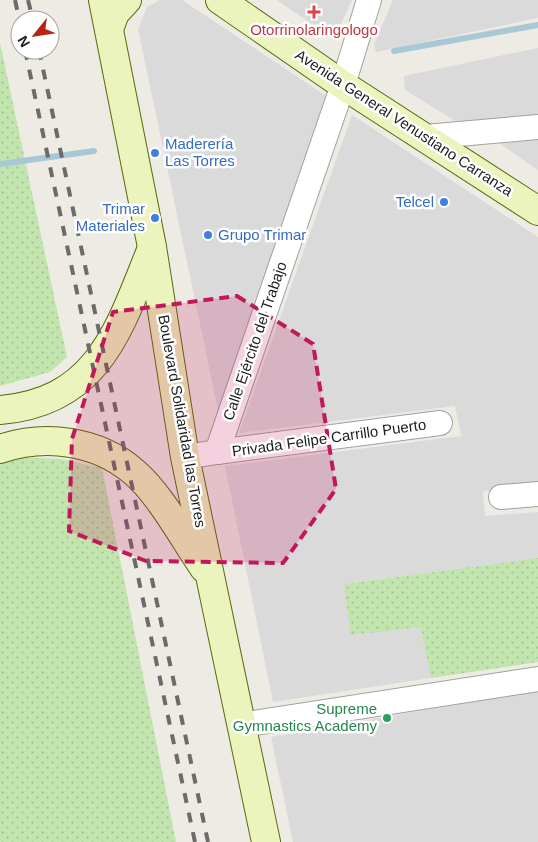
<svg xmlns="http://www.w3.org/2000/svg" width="538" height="842" viewBox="0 0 538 842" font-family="Arial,sans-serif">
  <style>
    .residential { fill: #dbdada }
    .grass { fill: url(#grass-dots) }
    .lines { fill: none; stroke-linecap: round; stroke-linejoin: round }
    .stream { stroke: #a8c8d7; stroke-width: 6 }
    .minor-casing { stroke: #a1a1a1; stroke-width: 26 }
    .secondary-casing { stroke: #566a0e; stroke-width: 30 }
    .minor { stroke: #fff; stroke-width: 24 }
    .secondary { stroke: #ebf4bc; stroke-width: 28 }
    .rail { stroke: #6b6b6b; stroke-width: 4; stroke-dasharray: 10 10; stroke-linecap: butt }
    .marked { fill: #c2185b; fill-opacity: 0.2; stroke: #c2185b; stroke-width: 4; stroke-dasharray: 10 6; stroke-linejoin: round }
    .health-dot { fill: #e0444e; stroke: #fff; stroke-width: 2 }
    .shop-dot { fill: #3f7fe0; stroke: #fff; stroke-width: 2 }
    .leisure-dot { fill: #2e9e5b; stroke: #fff; stroke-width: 2 }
    .labels { text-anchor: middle; stroke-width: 5; stroke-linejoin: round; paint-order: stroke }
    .health-label { font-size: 15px; fill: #be3a42; stroke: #fff }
    .street-label { font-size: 15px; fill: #1d1d1d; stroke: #fff }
    .shop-label { font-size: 15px; fill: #366cbe; stroke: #fff; text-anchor: start }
    .leisure-label { font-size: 15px; fill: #27864d; stroke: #fff; text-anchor: end }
  </style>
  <defs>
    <pattern id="grass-dots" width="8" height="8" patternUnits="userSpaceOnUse" patternTransform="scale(1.25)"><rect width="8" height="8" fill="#c2e4ae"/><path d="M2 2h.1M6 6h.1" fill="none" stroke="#a6c395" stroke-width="1.8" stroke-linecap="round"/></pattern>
  </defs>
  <rect width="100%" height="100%" fill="#edebe4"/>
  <g class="residential">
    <polygon points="160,0 182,0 332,100 222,429 138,29 147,7"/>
    <polygon points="277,0 352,0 334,39"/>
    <polygon points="393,0 538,0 538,18 376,52 374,45"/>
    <polygon points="538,48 538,119 465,127 405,90 404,76"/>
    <polygon points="352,115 538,237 538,486 483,491 485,516 538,512 538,558 344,584 422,627 431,678 273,702 225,466 461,436 455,406 239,433"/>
    <polygon points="538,134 538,170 492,138"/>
    <polygon points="538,690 538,842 293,842 271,737"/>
  </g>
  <g class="grass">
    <polygon points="0,43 67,357 50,372 0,386"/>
    <polygon points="13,457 61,459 102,468 176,842 0,842 0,464"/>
    <polygon points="538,558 538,662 431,678 421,627 351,635 344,584"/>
  </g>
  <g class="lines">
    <g class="stream">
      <polyline points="394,51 538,25"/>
      <polyline points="0,164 94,151"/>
    </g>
    <g class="minor-casing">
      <g id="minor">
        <polyline points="425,137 538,127"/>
        <polyline points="217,452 440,423"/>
        <polyline points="185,457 217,452 343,85 369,0"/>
        <polyline points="501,497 538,494"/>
        <polyline points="241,725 538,679"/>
      </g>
    </g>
    <g class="secondary-casing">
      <g id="secondary">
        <polyline points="103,0 152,247 185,457 266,842"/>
        <polyline points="220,0 343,85 538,211"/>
        <polyline points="109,29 115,13 127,0"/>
        <path d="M0 410C100 402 120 326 152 248"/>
        <path d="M0 449C45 434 97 440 134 472 160 494 184 539 204 568"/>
      </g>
    </g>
    <use href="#minor" class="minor"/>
    <use href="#secondary" class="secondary"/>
    <g class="rail">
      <polyline points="15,0 20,23"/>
      <polyline points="28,0 33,20"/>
      <polyline points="25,50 195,842"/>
      <polyline points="39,50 208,842"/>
    </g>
  </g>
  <path class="marked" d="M237 296 313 344 336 489 283 563 146 561 69 531 72 439 113 312Z"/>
  <path class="health-dot" d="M311.5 4.5h5v5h5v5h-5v5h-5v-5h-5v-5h5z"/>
  <g class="shop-dot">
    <circle cx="155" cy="153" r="5"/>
    <circle cx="444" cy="202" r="5"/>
    <circle cx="155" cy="218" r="5"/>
    <circle cx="208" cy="235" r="5"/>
  </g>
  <circle class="leisure-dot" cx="387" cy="718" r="5"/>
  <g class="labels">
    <g class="health-label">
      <text x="314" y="35">Otorrinolaringologo</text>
    </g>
    <g class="street-label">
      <text transform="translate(404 123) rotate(33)" y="5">Avenida General Venustiano Carranza</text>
      <text transform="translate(255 341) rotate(-71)" y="5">Calle Ejército del Trabajo</text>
      <text transform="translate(182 421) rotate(80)" y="5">Boulevard Solidaridad las Torres</text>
      <text transform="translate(329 438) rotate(-8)" y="5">Privada Felipe Carrillo Puerto</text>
    </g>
    <g class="shop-label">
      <text x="165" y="149">Maderería<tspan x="165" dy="17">Las Torres</tspan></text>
      <text x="434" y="207" text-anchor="end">Telcel</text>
      <text x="145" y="214" text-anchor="end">Trimar<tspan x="145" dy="17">Materiales</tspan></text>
      <text x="218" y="240">Grupo Trimar</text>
    </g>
    <g class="leisure-label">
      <text x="377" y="714">Supreme<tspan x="377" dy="17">Gymnastics Academy</tspan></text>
    </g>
  </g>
  <g transform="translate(35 35) rotate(240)"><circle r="24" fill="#ffffff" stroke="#a5a5a5"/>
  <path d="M0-4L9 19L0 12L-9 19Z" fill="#b92311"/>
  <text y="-8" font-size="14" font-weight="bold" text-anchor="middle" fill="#1d1d1d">N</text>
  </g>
</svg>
